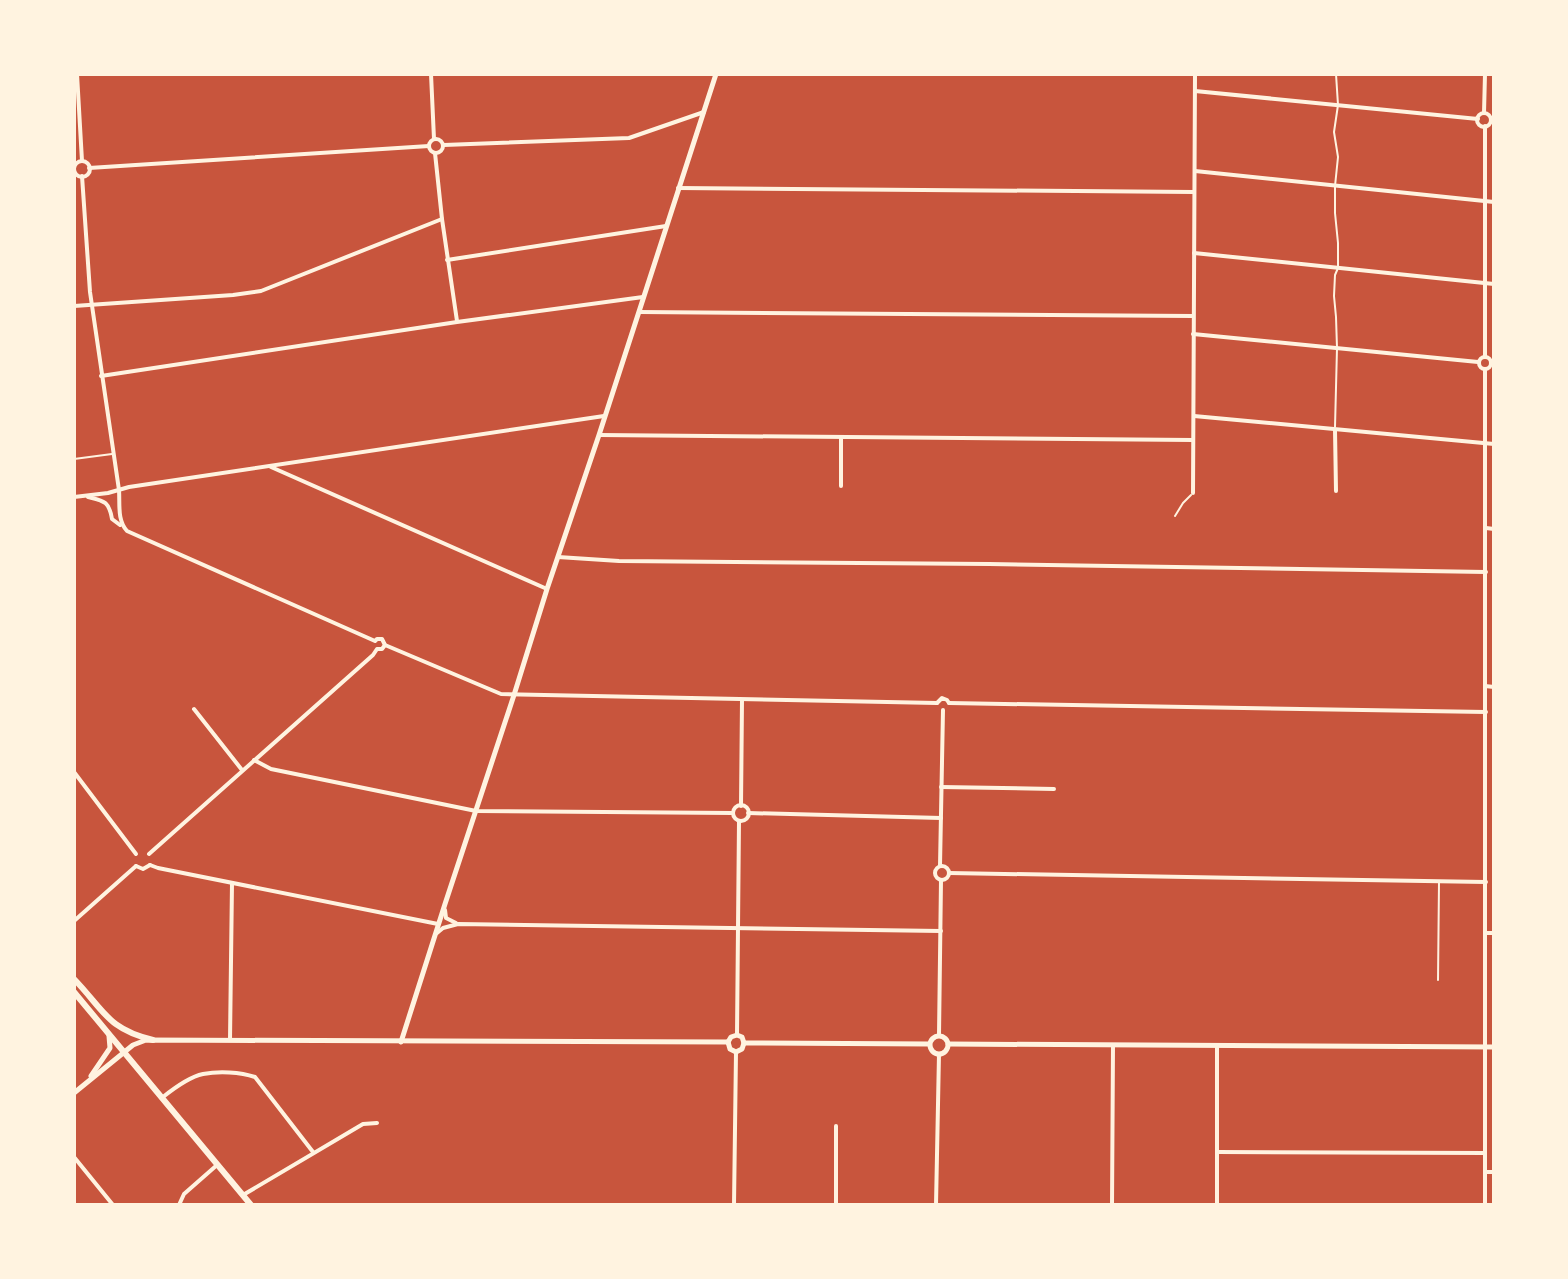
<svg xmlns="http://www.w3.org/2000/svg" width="1568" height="1279" viewBox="0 0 1568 1279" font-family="Raleway,sans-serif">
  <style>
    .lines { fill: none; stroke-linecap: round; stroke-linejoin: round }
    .service { stroke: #fff3e0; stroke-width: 2 }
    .minor { stroke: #fff3e0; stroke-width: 4 }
    .tertiary { stroke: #fff3e0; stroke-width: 4 }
    .secondary { stroke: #fff3e0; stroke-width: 5 }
    .primary { stroke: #fff3e0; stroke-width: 6 }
  </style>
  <rect width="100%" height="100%" fill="#c8553d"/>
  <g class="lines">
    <g class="service">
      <polyline points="1335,427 1337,348 1336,317 1334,296 1335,275 1338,268 1338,243 1335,213 1335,186 1338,157 1334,132 1338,105 1336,74"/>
      <polyline points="74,459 112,454"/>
      <polyline points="1175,516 1183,503 1191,495"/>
      <polyline points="1438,980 1439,882"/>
    </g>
    <g class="minor">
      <polyline points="77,74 82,161"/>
      <polyline points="431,74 434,139"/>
      <polyline points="1195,91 1478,119"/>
      <polyline points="1491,120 1494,121"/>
      <circle cx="436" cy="146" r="7"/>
      <polyline points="444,145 629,138 704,112"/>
      <polyline points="435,153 442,219 457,321"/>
      <circle cx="82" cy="169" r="8"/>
      <polyline points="89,168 429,146"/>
      <polyline points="1195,171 1494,202"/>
      <path d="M82 176 90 292 119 490C120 504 117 520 127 531L375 641 377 639H382L385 645 501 694 937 703"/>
      <polyline points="678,188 1194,192"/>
      <polyline points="1194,253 1494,284"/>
      <polyline points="447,260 666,226"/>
      <polyline points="74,306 233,295 261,291 442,219"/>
      <polyline points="639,312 1193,316"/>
      <polyline points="1193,334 1478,362"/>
      <polyline points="1491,363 1494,363"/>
      <polyline points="101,376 457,322 643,297"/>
      <polyline points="1194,416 1494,444"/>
      <polyline points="1335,430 1336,491"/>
      <polyline points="599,435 1193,440"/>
      <polyline points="271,467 547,589"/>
      <polyline points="841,486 841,437"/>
      <polyline points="1193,493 1195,74"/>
      <polyline points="74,497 108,493 129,487 604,416"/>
      <path d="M88 497C104 501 109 501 112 519L120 525"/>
      <polyline points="1486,528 1494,529"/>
      <polyline points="558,557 619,561 989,564 1486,572"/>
      <polyline points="1485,686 1494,687"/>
      <polyline points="937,703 942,698 947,700 949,703"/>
      <polyline points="949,703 1486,712"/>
      <polyline points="194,709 242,770"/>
      <polyline points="254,760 271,769 476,811 733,813"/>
      <polyline points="74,772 136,854"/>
      <polyline points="941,787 1054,789"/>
      <circle cx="741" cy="813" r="8"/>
      <polyline points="741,806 742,700"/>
      <polyline points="748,813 941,818"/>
      <polyline points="149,854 373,655 377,649 382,649 385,645"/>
      <polyline points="150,865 158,868 438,924"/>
      <circle cx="942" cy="873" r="7"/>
      <polyline points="136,866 143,869 150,865"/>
      <polyline points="940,866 943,710"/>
      <polyline points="949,873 1486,882"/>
      <polyline points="445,910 446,918 456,923"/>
      <polyline points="74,921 136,866"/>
      <polyline points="437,933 443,928 458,924 941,931"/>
      <polyline points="1486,933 1494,933"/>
      <polyline points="737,1035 739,821"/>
      <polyline points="939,1035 941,880"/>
      <polyline points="230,1040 232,883"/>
      <path d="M163 1097C173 1089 189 1077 203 1074 219 1071 240 1072 255 1077L313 1152"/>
      <polyline points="1217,1152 1485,1153"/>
      <polyline points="74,1157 113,1205"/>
      <polyline points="1485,1172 1494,1172"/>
      <polyline points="243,1195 363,1124 377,1123"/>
      <polyline points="179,1205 184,1194 217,1165"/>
      <polyline points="391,1205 414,1205"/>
      <polyline points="734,1205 736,1052"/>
      <polyline points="836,1205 836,1126"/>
      <polyline points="936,1205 939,1054"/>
      <polyline points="1112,1205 1113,1045"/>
      <polyline points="1217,1205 1217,1046"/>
    </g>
    <g class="tertiary">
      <polyline points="1484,113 1485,74"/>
      <circle cx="1484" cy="120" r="7"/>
      <polyline points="1485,126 1485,357"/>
      <circle cx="1485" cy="363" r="6"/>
      <polyline points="1485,369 1485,1205"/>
    </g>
    <g class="secondary">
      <circle cx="939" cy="1045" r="9"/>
      <polyline points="401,1042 445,904 514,695 547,589 599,435 716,74"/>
      <polyline points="728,1042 730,1049 736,1052 742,1049 744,1043"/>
      <polyline points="728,1042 731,1037 737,1035 742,1037 744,1043"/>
      <polyline points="744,1043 929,1044"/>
      <polyline points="948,1044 1494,1047"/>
      <polyline points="91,1076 110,1048 109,1036"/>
      <polyline points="74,1093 133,1045 146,1040 728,1042"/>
    </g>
    <g class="primary">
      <path d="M74 979C104 1010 107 1029 153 1040"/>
      <polyline points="74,992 251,1205"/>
    </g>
  </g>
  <rect width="1568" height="1279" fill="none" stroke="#fff3e0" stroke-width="152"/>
</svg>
